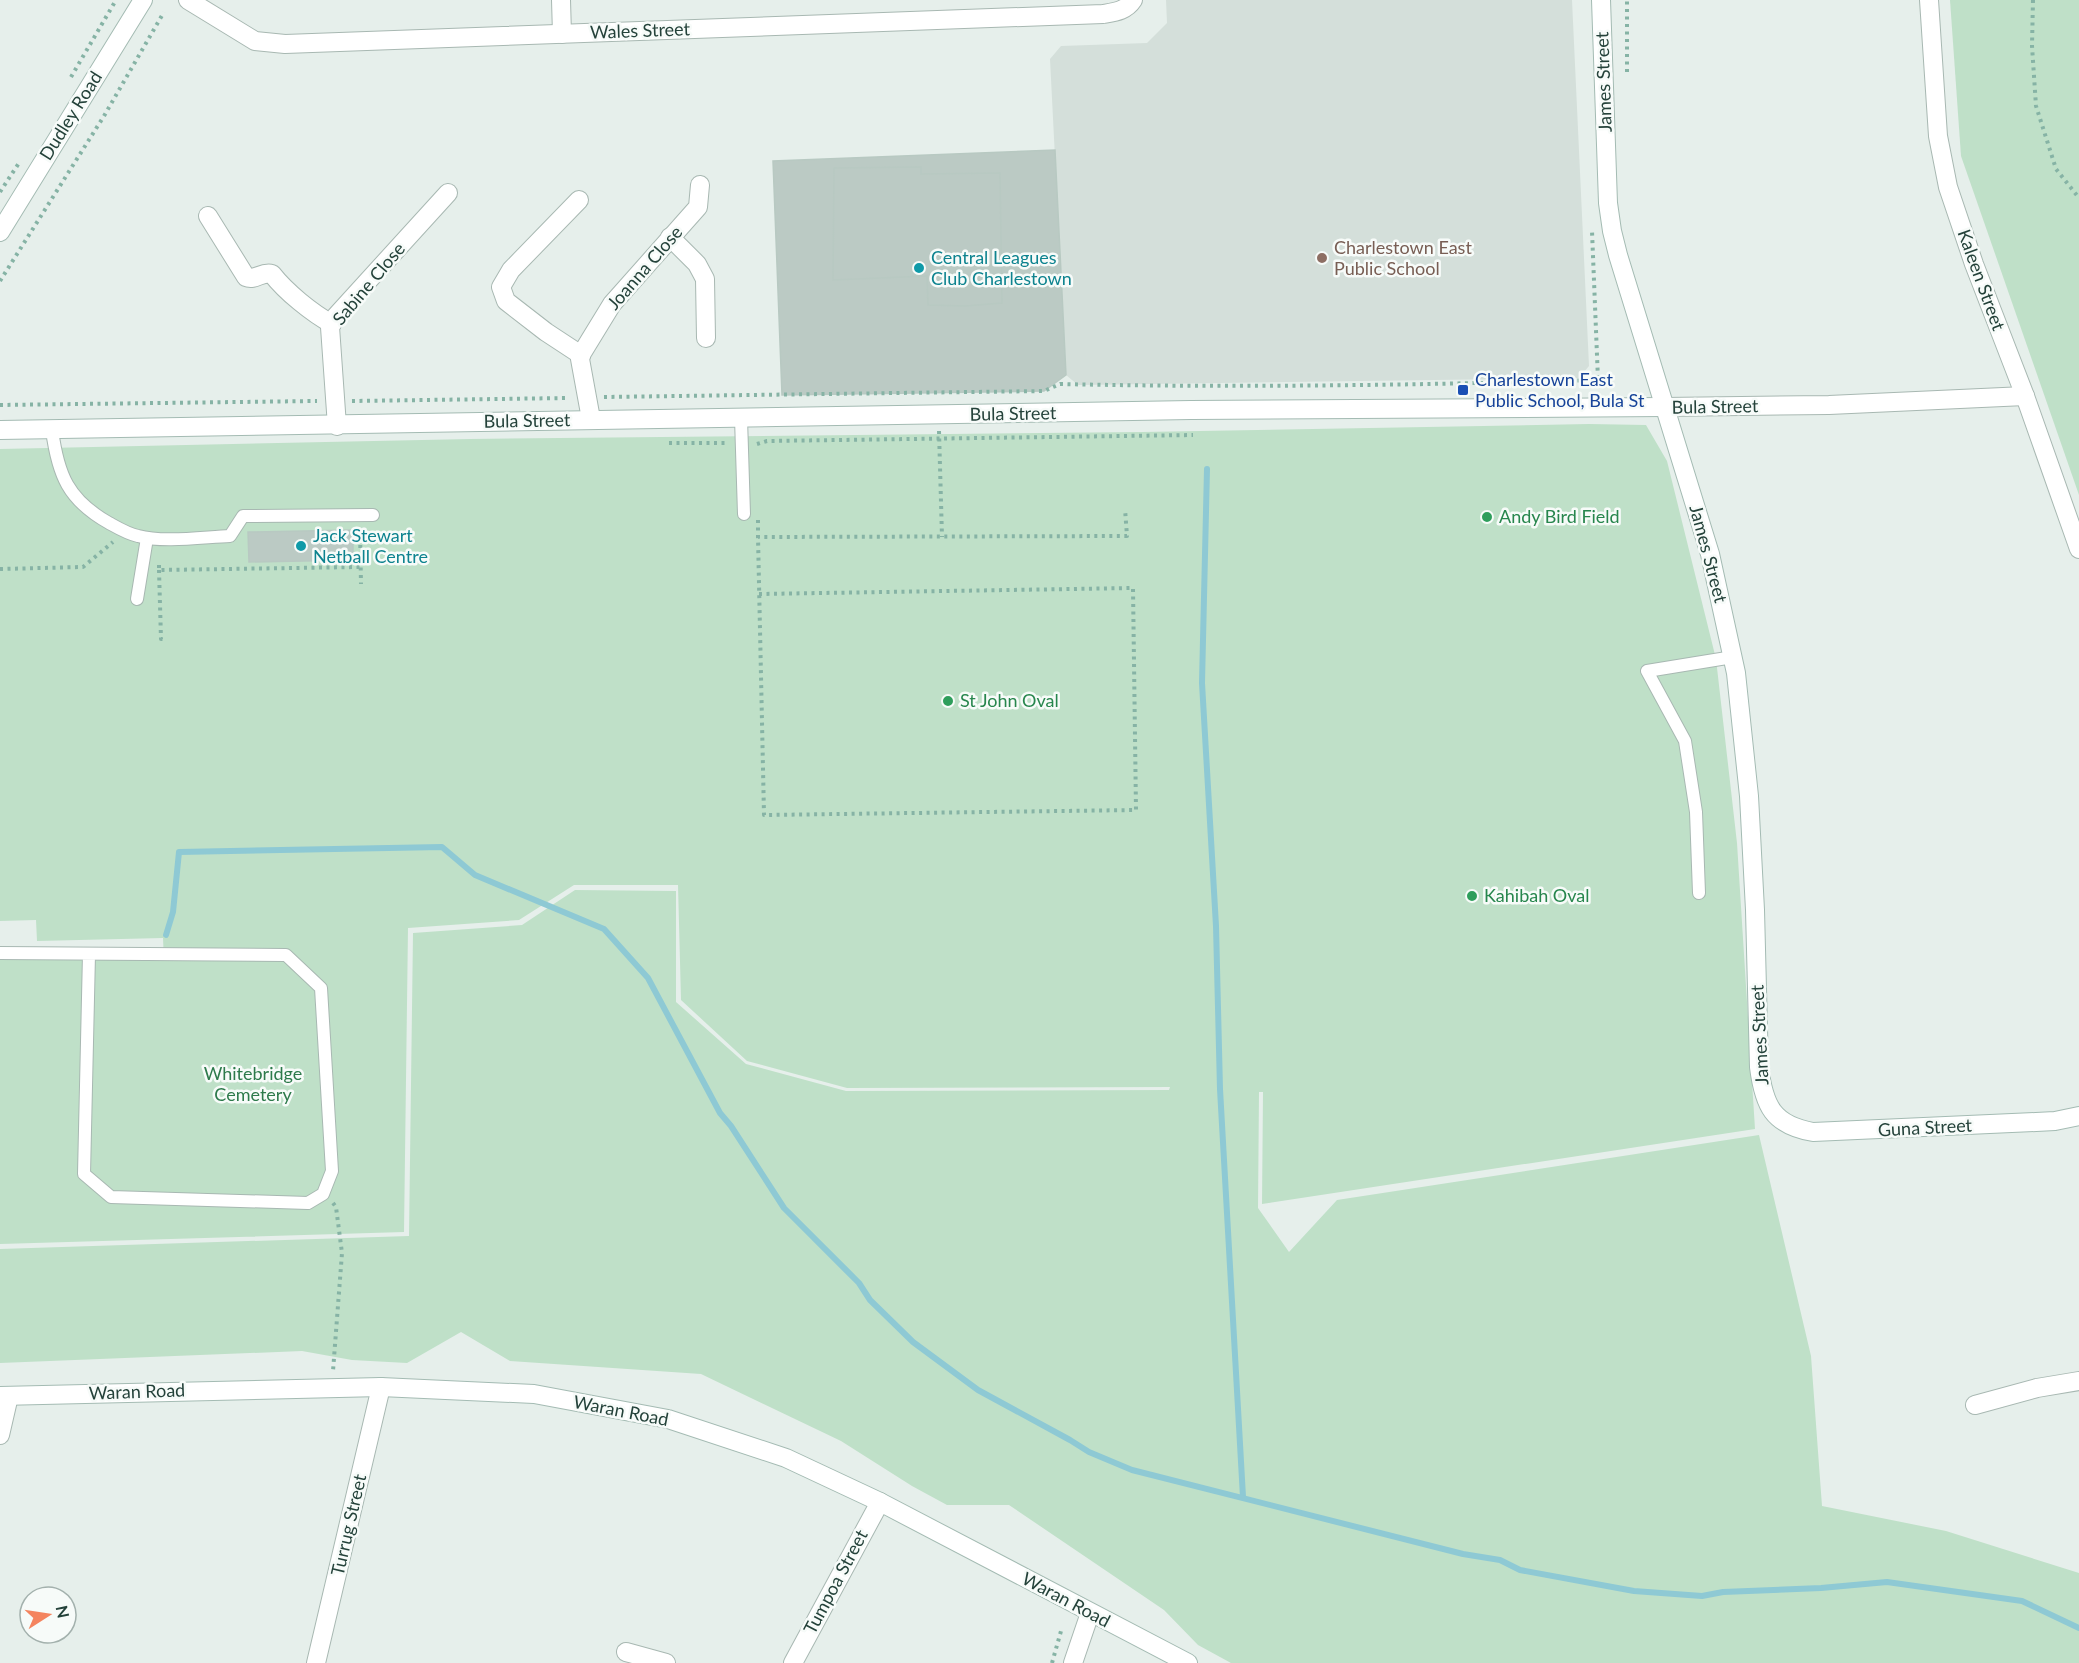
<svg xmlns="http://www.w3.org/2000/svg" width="2079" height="1663" viewBox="0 0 2079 1663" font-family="Lato,sans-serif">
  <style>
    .built { fill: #d4dfda }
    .green { fill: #bfe0c8 }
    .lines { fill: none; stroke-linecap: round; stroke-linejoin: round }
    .stream { stroke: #8ec9d4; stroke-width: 6 }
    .building { fill: #bbcac4; stroke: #b8c9c2; stroke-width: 1.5 }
    .lane-casing { stroke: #a8b8b2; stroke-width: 14 }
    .street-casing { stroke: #a8b8b2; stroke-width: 20 }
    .secondary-casing { stroke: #a4bbb3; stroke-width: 20 }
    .path { stroke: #86b3a5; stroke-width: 4; stroke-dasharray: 3 4.5; stroke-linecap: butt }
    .lane { stroke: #fff; stroke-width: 12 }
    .street { stroke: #fff; stroke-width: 18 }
    .secondary { stroke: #fff; stroke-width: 18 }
    .education-dot { fill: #8d6e63; stroke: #f7fbf9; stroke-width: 2 }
    .culture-dot { fill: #0f9aa8; stroke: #f7fbf9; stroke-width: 2 }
    .transit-dot { fill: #1a4fb4; stroke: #f7fbf9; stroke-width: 2 }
    .leisure-dot { fill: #2e9e5b; stroke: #f7fbf9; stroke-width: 2 }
    .labels { text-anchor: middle; stroke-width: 5; stroke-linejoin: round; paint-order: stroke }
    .street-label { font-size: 18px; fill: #24423a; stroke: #f7fbf9 }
    .education-label { font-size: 18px; fill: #785e54; stroke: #f7fbf9; text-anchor: start }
    .culture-label { font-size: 18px; fill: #0d838f; stroke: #f7fbf9; text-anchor: start }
    .transit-label { font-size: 18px; fill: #164399; stroke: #f7fbf9; text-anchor: start }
    .leisure-label { font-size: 18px; fill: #27864d; stroke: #f7fbf9; text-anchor: start }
    .park-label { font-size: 18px; fill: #2d7a4b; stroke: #f7fbf9 }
  </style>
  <rect width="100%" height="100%" fill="#e6efeb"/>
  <polygon class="built" points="1166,0 1572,0 1589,366 1579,378 1078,385 1066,375 1050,59 1061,46 1147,43 1167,23"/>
  <g class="green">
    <polygon points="1950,0 2079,0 2079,495 1961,156"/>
    <polygon points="1589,424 1646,425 1667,461 1716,659 1737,843 1755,1129 1262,1204 1263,1092 1259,1092 1258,1208 1289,1252 1337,1200 1759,1135 1811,1356 1822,1506 1946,1531 2079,1573 2079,1663 1231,1663 1198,1645 1164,1610 1009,1505 947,1505 912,1486 841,1441 701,1374 510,1361 461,1332 407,1363 352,1360 302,1351 0,1363 0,1249 409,1236 413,933 522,925 575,890 676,891 676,1002 746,1064 846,1091 1169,1090 1170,1087 847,1088 747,1061 681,1000 678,885 574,885 519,920 408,928 404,1232 0,1244 0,956 164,961 163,938 37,941 36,920 0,921 0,449 470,439 1142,432"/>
  </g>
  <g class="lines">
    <g class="stream">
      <polyline points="1207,469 1202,683 1216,926 1220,1089 1243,1497"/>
      <polyline points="166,935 173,912 179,852 442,847 475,875 604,929 648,978 720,1113 731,1126 784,1208 859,1283 870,1300 913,1342 978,1390 1070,1440 1089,1452 1132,1470 1463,1554 1500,1560 1520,1570 1634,1591 1702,1596 1723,1592 1821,1588 1887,1582 2022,1601 2079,1628"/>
    </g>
  </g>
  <g class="building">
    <polygon points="1055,150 1066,375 1044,391 782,395 773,161"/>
    <polygon points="921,167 921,174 1000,173 1002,303 965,306 928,305 927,276 833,280 834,168"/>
    <polygon points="353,530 353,560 249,562 248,532"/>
  </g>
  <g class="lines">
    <g class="lane-casing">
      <g id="lane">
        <polyline points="741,418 744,514"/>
        <path d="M52 430C58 475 68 500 109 523 118 528 128 534 138 536 163 543 204 537 230 536L243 516 373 515"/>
        <polyline points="137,599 147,538"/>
        <polyline points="1699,893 1696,812 1685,741 1647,671 1733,657"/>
        <polyline points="0,953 286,955 321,988 332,1171 323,1194 308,1203 111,1197 84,1174 89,954"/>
      </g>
    </g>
    <g class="street-casing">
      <g id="street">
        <path d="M188 0 255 41 285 44 1103 14C1115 12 1126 11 1133 0"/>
        <polyline points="561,0 562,34"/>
        <polyline points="1929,0 1938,136 1948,187 1974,264 2025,396 2079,549"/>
        <polyline points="579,200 511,270 501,287 506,301 546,332 581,355"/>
        <path d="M208 216 246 277C255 281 262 271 272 274 286 292 312 313 332 324"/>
        <polyline points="670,237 697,264 705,279 706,338"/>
        <polyline points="1664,407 1829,405 2025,396"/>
        <polyline points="591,419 580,359 582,353 612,304 698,207 700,185"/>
        <polyline points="337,426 330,327 336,316 448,193"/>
        <polyline points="1975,1405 2037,1388 2079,1381"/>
        <polyline points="0,1435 9,1396"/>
        <polyline points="626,1652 666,1663"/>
        <polyline points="316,1663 381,1387"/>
        <polyline points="793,1663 880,1502"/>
        <polyline points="1073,1663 1090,1613"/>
      </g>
    </g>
    <g class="secondary-casing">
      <g id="secondary">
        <path d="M1601 0 1608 203 1612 231 1618 255 1710 554 1736 673 1749 796 1755 910 1759 1067C1764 1106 1773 1125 1813 1132L2036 1122 2055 1121 2079 1116"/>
        <polyline points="0,232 143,0"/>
        <polyline points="0,430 1191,410 1664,407"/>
        <polyline points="0,1396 381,1387 534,1394 668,1419 786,1458 880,1502 1188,1663"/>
      </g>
    </g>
    <g class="path">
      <polyline points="2033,0 2032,46 2036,106 2056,169 2079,198"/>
      <polyline points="1627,72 1627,0"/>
      <polyline points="71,77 116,0"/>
      <polyline points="0,192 19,163"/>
      <polyline points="0,281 104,116 164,12"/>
      <path d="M604 397 1044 391 1060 384C1239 388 1419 385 1598 380L1592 231"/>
      <polyline points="352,401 569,398"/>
      <polyline points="0,405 317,401"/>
      <polyline points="939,431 942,537"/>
      <polyline points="669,443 729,443"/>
      <polyline points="757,444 767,441 1193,435"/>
      <polyline points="758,520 758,537"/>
      <polyline points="360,530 361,584"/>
      <polyline points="159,565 159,570 360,567"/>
      <polyline points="0,569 83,567 113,542"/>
      <polyline points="159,570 161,639 166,639"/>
      <polyline points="759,594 1133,588 1136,810 764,815 758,537 1127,536 1125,509"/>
      <polyline points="333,1203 336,1207 342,1253 333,1371"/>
      <polyline points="1052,1663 1061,1631"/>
    </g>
    <use href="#lane" class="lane"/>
    <use href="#street" class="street"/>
    <use href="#secondary" class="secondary"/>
  </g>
  <circle class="education-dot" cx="1322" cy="258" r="6"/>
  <g class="culture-dot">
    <circle cx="919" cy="268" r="6"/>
    <circle cx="301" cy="546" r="6"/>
  </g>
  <rect class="transit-dot" x="1457" y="384" width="12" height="12" rx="3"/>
  <g class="leisure-dot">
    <circle cx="1487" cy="517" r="6"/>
    <circle cx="948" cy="701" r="6"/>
    <circle cx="1472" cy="896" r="6"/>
  </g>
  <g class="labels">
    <g class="street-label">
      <text transform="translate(640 31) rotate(-2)" y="6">Wales Street</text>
      <text transform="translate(1604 82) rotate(-92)" y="6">James Street</text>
      <text transform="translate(71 116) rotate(-58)" y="6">Dudley Road</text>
      <text transform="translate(645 268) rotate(-49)" y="6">Joanna Close</text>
      <text transform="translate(1981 280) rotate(70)" y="6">Kaleen Street</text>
      <text transform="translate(369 284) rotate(-50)" y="6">Sabine Close</text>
      <text transform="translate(1715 407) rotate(-1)" y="6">Bula Street</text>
      <text transform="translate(1013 414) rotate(-1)" y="6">Bula Street</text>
      <text transform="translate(527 421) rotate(-1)" y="6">Bula Street</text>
      <text transform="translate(1708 554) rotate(75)" y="6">James Street</text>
      <text transform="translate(1760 1035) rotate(-93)" y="6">James Street</text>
      <text transform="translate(1925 1128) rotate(-3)" y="6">Guna Street</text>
      <text transform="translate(137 1392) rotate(-2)" y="6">Waran Road</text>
      <text transform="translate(621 1411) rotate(11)" y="6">Waran Road</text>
      <text transform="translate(349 1525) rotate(-77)" y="6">Turrug Street</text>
      <text transform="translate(836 1582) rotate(-62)" y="6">Tumpoa Street</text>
      <text transform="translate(1066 1600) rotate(28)" y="6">Waran Road</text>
    </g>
    <g class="education-label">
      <text x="1334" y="254">Charlestown East<tspan x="1334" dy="21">Public School</tspan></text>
    </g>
    <g class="culture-label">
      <text x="931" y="264">Central Leagues<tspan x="931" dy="21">Club Charlestown</tspan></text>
      <text x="313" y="542">Jack Stewart<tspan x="313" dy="21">Netball Centre</tspan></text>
    </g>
    <g class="transit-label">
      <text x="1475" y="386">Charlestown East<tspan x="1475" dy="21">Public School, Bula St</tspan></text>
    </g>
    <g class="leisure-label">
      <text x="1499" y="523">Andy Bird Field</text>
      <text x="960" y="707">St John Oval</text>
      <text x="1484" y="902">Kahibah Oval</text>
    </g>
    <g class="park-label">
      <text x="253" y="1080">Whitebridge<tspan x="253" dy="21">Cemetery</tspan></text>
    </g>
  </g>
  <g transform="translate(48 1615) rotate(78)"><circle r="28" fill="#f7fbf9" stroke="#a3b1ad" stroke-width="1.5"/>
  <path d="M0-4.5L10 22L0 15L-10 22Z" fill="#f4845f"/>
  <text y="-9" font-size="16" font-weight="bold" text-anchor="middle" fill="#24423a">N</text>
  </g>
</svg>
